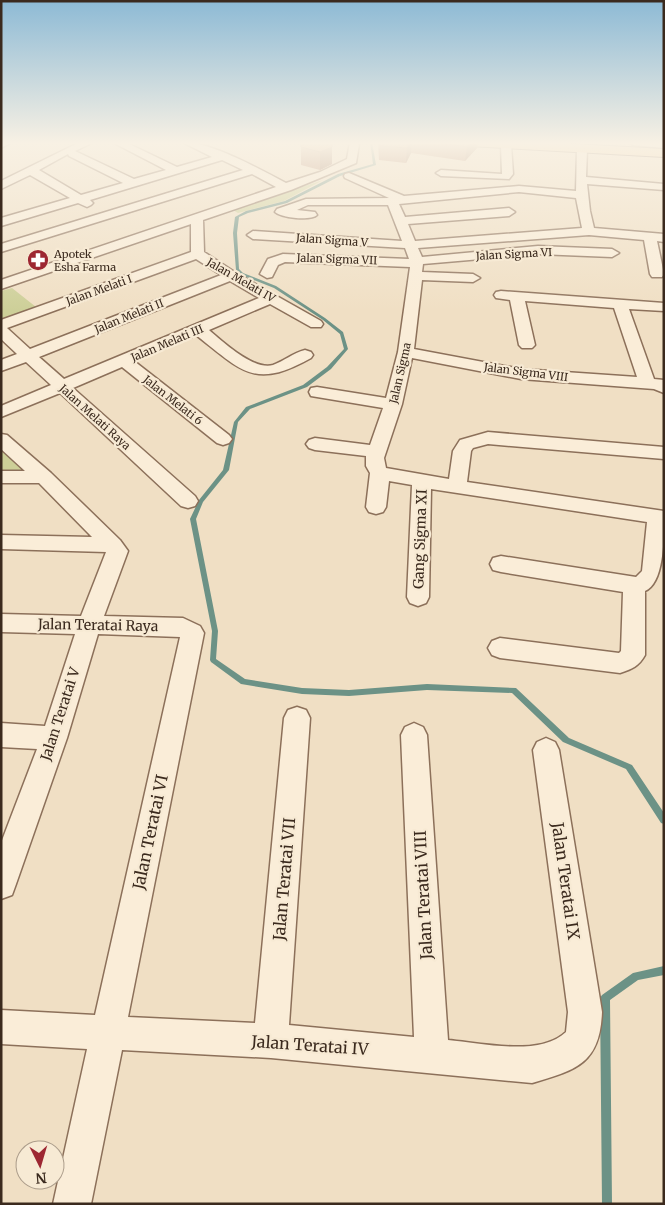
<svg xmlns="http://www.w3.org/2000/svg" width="665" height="1205" viewBox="0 0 665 1205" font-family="Merriweather,serif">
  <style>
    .green { fill: #cdcf98 }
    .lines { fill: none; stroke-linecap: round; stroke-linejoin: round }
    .stream { fill: #6c9286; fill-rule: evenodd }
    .minor-casing { stroke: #8c705a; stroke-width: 3 }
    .primary-casing { stroke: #593f2e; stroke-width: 2 }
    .minor { fill: #faedd8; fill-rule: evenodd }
    .primary { fill: #f4d19b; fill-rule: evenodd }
    .wall { fill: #b38168 }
    .shaded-wall { fill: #926955 }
    .building { fill: #d09679; stroke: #926955 }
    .labels { text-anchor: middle; stroke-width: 4.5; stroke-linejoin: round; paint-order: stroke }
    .far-street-label { font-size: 11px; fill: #3b2a1e; stroke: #f7ead4 }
    .far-poi-label { font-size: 11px; fill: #3b2a1e; stroke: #f7ead4; text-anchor: start }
    .street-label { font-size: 14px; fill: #3b2a1e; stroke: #f7ead4 }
    .near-street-label { font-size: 16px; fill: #3b2a1e; stroke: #f7ead4 }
  </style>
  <rect width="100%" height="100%" fill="#f0dfc4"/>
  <g class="green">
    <polygon points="323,180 284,201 238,213 233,210"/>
    <polygon points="12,288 41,311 1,323 1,291"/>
    <polygon points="1,444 34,474 1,475"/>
  </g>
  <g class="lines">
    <g class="stream">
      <polygon points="370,142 372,142 376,165 340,176 287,203 248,213 239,217 237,233 239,269 243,273 276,286 325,318 343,332 348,349 331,369 307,387 250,409 238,422 229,470 203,502 196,519 218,631 216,659 245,679 302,688 349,690 427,684 516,688 569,738 632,765 664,813 664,824 661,823 626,769 563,742 512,693 427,690 349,696 302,694 241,684 211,662 210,660 212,631 190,519 199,500 223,470 234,422 246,407 303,385 327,367 344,349 340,334 323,320 274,288 241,275 236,270 233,233 235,217 246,211 285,201 338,174 373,164"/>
      <polygon points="664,966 664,975 638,980 610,1000 612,1204 602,1204 600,998 602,995 633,973"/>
    </g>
    <g class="minor-casing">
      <g id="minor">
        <polygon points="1,142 12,142 1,148"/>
        <path d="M80 142H94L75 151 134 179 166 170 112 142H125L177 167 212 157 182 142C212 142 259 169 286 183L320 172 347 159 350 142H358L359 144 356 163 291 190 203 220 204 252 236 273 321 321 323 324 321 327H311L270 304 209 330C222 341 254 371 273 365 284 361 293 353 305 350L311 352 313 355 311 358C254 390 242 371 196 335L134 361 229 435 232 439 229 443 223 445 217 443 122 367 73 388 195 496 198 501 195 506 188 508 181 506 60 393 1 417V406L51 385 26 362 1 371V360L17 354 1 339V320L191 252V224L1 289V280L276 187 252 174 1 252V244L243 170 222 160 90 200 93 203 91 205 87 207 78 203 1 226V218L70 198 30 175 1 189V181ZM68 154 69 156 123 183 81 195 39 170ZM196 259 221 275 30 349 7 328ZM230 281 259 298 64 379 39 357Z"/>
        <polygon points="507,142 511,145 513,174 509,179 441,176 436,173 441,170 502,174 501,145"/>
        <polygon points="628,142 664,142 664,148 633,145"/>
        <path d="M582 146 587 149 586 177 664 184V190L587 184 590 211 594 228 664 234V242L657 241 664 274 662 277H652L650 274 644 240 589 235 418 248 422 257 538 246 612 249 619 253 612 257 538 254 423 264 422 272 473 274 480 278 473 282 422 280 414 349 521 369 637 377 614 308 525 301 535 345 532 348H522L519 345 510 300 496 298 494 295 496 292 501 291 664 303V311L629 309 654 379 664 380V393L654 389 521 379 412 358 402 404 384 458 386 468 449 479 453 451 460 440 488 432 664 447V459L488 444 473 448 471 451 467 482 664 511C664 534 665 583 645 591V655C639 666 632 669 620 673L500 658 492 655 488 648 492 641 500 638 619 653 621 651 623 592 501 572 493 570 490 564 493 558 501 556 636 577 642 571 647 522 431 489 429 597 426 603 418 606 410 603 407 597 412 485 389 481 386 507 383 512 376 514 369 512 366 507 370 473 366 466V456L315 450 309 448 306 444 309 440 315 438 370 445 383 408 311 396 309 392 311 388 317 387 386 398 398 352 410 267 285 262 278 265 272 277 267 278 260 274 268 259 283 254 409 259 405 248 253 239 247 235 253 231 402 241 388 205H308L297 210 315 212 317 215C311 221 281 218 275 212L277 209 306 199 389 198 345 178 344 176 345 174 349 173 404 196 519 186 576 191 577 149ZM519 192 576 198 582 228 415 241 408 224 509 216 515 212 509 208 405 217 399 204Z"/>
        <path d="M1 434 7 435 51 473 120 540 128 551 104 616 183 618 200 626 204 633 128 1017 255 1023 284 718 288 710 297 707 306 710 310 718 289 1025 414 1037 401 735 405 727 414 723 423 727 427 735 448 1040C482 1043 540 1057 566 1032L568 1012 533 750 537 742 546 738 555 742 559 750 602 1012C600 1064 576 1070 532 1083L271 1058 122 1050 91 1204H53L87 1049 1 1044V1010L95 1015 180 637 98 634 67 738 16 884 12 895 1 899V843L37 749 1 747V723L45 726 75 634 1 632V614L81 616 106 552 1 549V535L92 537 39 483H1V471H25L1 449Z"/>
      </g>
    </g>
    <g class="primary-casing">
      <polygon id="primary" points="463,142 538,142 664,149 664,157 469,146"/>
    </g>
    <use href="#minor" class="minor"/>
    <use href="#primary" class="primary"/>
  </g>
  <g class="wall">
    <polygon points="332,142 332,164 320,170 301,165 301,147"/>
    <polygon points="378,142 478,142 477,148 465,161 411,153 406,163 379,160"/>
  </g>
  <g class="shaded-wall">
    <polygon points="410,142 412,142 411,153 406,163 407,148"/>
    <polygon points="472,142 478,142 477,148 465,161 467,147"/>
    <polygon points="332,147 332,164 320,170 320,152"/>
  </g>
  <g class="building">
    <polygon points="301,142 332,142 332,147 320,152 301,147"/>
    <polygon points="380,142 410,142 407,148 380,146"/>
    <polygon points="434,142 472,142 467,147"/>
  </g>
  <linearGradient id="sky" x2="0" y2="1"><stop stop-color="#8dbad5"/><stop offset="0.46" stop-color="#f8f1e4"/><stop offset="1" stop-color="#f8f1e4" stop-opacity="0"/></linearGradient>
  <rect width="665" height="311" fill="url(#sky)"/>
  <defs>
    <g id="pharmacy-disc" transform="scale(1.125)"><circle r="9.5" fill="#9d2732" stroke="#f7ead4"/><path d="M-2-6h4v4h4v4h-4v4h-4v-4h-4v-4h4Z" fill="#fff"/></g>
  </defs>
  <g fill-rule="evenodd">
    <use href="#pharmacy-disc" x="38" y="260"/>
  </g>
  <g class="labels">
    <g class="far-street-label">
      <text transform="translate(332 240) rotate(4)" y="4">Jalan Sigma V</text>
      <text transform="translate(514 254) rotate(-3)" y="4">Jalan Sigma VI</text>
      <text transform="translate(337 259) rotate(2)" y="4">Jalan Sigma VII</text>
      <text transform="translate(241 280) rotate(30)" y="4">Jalan Melati IV</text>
      <text transform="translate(99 290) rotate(-20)" y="4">Jalan Melati I</text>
      <text transform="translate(129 316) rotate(-22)" y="4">Jalan Melati II</text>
      <text transform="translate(167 343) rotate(-23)" y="4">Jalan Melati III</text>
      <text transform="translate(526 372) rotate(7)" y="4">Jalan Sigma VIII</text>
      <text transform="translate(400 373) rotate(-77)" y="4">Jalan Sigma</text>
      <text transform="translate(173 400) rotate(38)" y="4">Jalan Melati 6</text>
      <text transform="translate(95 417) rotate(42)" y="4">Jalan Melati Raya</text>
    </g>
    <g class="far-poi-label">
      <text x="54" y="258">Apotek<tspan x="54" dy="13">Esha Farma</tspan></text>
    </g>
    <g class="street-label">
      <text transform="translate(420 539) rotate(-88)" y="5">Gang Sigma XI</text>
      <text transform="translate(98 625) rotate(1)" y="5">Jalan Teratai Raya</text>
      <text transform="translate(60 714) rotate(-72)" y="5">Jalan Teratai V</text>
    </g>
    <g class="near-street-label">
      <text transform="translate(150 832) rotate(-78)" y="6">Jalan Teratai VI</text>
      <text transform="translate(284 879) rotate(-85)" y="6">Jalan Teratai VII</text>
      <text transform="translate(566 881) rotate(82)" y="6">Jalan Teratai IX</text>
      <text transform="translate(423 895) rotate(-93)" y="6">Jalan Teratai VIII</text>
      <text transform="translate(310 1045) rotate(4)" y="6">Jalan Teratai IV</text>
    </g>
  </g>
  <rect width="665" height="1205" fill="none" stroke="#3b2a1e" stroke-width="5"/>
  <g transform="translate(40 1165) rotate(175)"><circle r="24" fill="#f7ead4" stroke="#ac9d8b"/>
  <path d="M0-4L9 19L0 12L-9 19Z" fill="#9d2732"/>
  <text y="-8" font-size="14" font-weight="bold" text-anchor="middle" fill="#3b2a1e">N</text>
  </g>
</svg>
